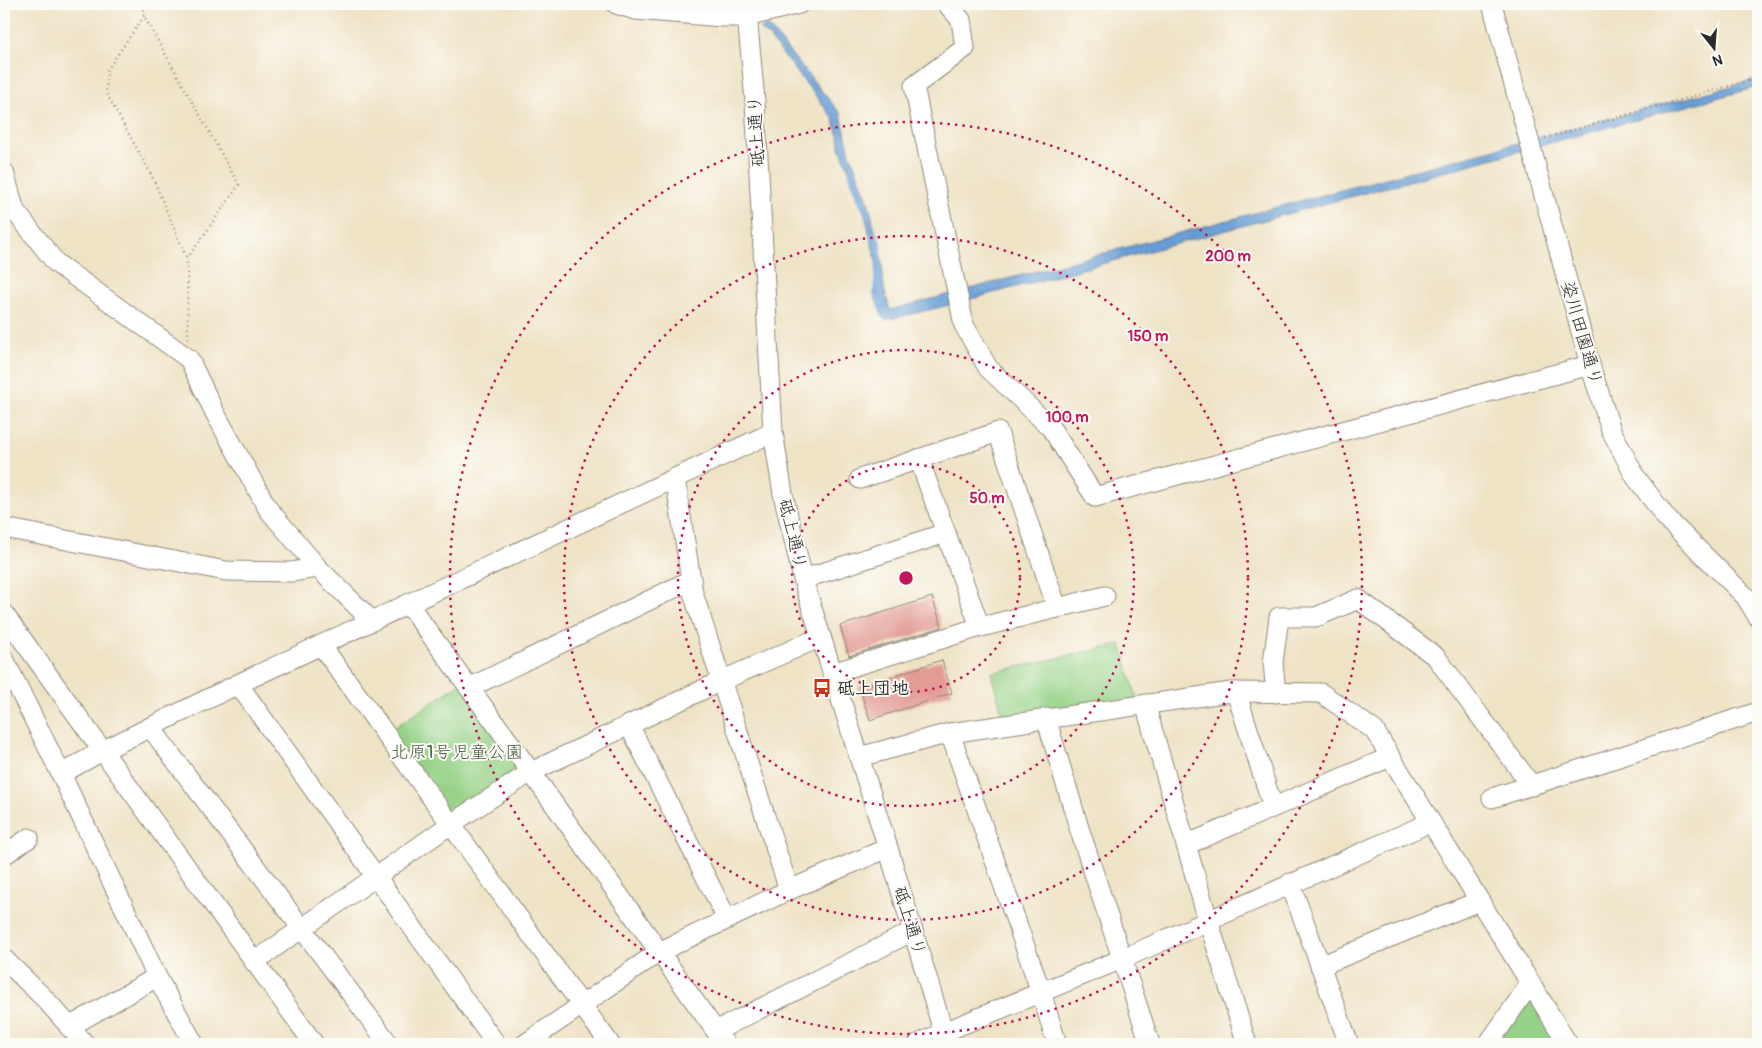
<svg xmlns="http://www.w3.org/2000/svg" width="1762" height="1048" viewBox="0 0 1762 1048" font-family="Pangolin,'Klee One',sans-serif">
  <style>
    .green { fill: #96d287; stroke: #607e59 }
    .water { fill: #669dd4; stroke: #486480 }
    .lines { fill: none; stroke-linecap: round; stroke-linejoin: round }
    .stream { stroke: #669dd4; stroke-width: 4.5 }
    .building { fill: #e39c95 }
    .minor-casing { stroke: #8d8778; stroke-width: 21 }
    .path { stroke: #8d8778; stroke-width: 2.5; stroke-dasharray: 1 4; stroke-linecap: butt }
    .minor { stroke: #fff; stroke-width: 19 }
    .ring { fill: none; stroke: #c2185b; stroke-width: 2.5; stroke-dasharray: 2.5 5 }
    .labels { text-anchor: middle; stroke-width: 4; stroke-linejoin: round; paint-order: stroke }
    .street-label { font-size: 18px; fill: #2b2b2b; stroke: #fdfcf7 }
    .poi-label { font-size: 18px; font-weight: bold; fill: #2b2b2b; stroke: #fdfcf7; text-anchor: start }
    .park-label { font-size: 18px; fill: #4b5d47; stroke: #fdfcf7 }
    .centre { fill: #c2185b; stroke: #fdfcf7; stroke-width: 2.5 }
    .ring-label { font-size: 15px; text-anchor: middle; font-weight: bold; fill: #c2185b; stroke: #fdfcf7; stroke-width: 4; stroke-linejoin: round; paint-order: stroke }
  </style>
  <rect width="100%" height="100%" fill="#fdfcf7"/>
  <filter id="ink" filterUnits="userSpaceOnUse"><feTurbulence type="fractalNoise" baseFrequency=".02" numOctaves="2"/><feDisplacementMap in="SourceGraphic" scale="10" xChannelSelector="R" yChannelSelector="G"/><feConvolveMatrix kernelMatrix="1 2 1 2 8 2 1 2 1" color-interpolation-filters="sRGB"/></filter>
  <filter id="wash" filterUnits="userSpaceOnUse"><feTurbulence type="fractalNoise" baseFrequency=".0096" numOctaves="4" result="noise"/><feDisplacementMap in="SourceGraphic" scale="20" xChannelSelector="R" yChannelSelector="G"/><feGaussianBlur stdDeviation="1.12" result="paint"/><feColorMatrix in="noise" values="0 0 0 0 0 0 0 0 0 0 0 0 0 0 0 0 0 1.4 0 .05"/><feComposite in="paint" operator="in"/></filter>
  <g filter="url(#wash)">
    <rect width="100%" height="100%" fill="#efe3c6"/>
    <g class="green">
      <polygon points="1121,644 1139,705 1005,724 991,673"/>
      <polygon points="464,681 531,772 451,824 385,734"/>
      <polygon points="1530,984 1568,1044 1488,1044"/>
    </g>
    <polygon class="water" points="766,25 773,32 841,114 850,154 868,200 882,261 884,288 890,310 1758,79 1758,87 942,307 885,320 877,292 876,262 862,202 840,148 839,137 833,118 769,37 760,30"/>
    <g class="lines">
      <g class="stream">
        <polyline points="851,173 856,190 866,213"/>
        <polyline points="875,234 880,246 879,255"/>
        <polyline points="877,272 875,293 884,317 890,315"/>
      </g>
    </g>
    <g id="blocks">
      <g class="building">
        <polygon points="932,597 942,627 849,656 840,626"/>
        <polygon points="942,660 952,693 870,720 859,687"/>
      </g>
    </g>
  </g>
  <g filter="url(#ink)">
    <use href="#blocks" fill-opacity="0" stroke="#8d8778" stroke-width="1"/>
    <g class="lines">
      <g class="minor-casing">
        <g id="minor">
          <polyline points="616,4 635,10 722,17 747,17 799,4"/>
          <polyline points="746,4 755,101 773,432 783,494 804,583 888,848 947,1044"/>
          <polyline points="947,4 961,20 965,48 914,86 964,325 988,368 1051,428 1095,497 1590,365"/>
          <polyline points="1492,4 1590,365 1611,430 1635,476 1667,519 1745,596 1758,617"/>
          <polyline points="4,172 15,211 56,263 189,359 215,413 268,509 318,568 372,621"/>
          <polyline points="919,459 980,627"/>
          <polyline points="675,478 693,593 789,890"/>
          <polyline points="860,479 998,432 1057,608"/>
          <polyline points="4,528 226,571 291,572 318,568"/>
          <polyline points="803,579 946,533"/>
          <polyline points="408,604 531,772 725,1044"/>
          <polyline points="4,614 314,1044"/>
          <polyline points="321,645 610,1044"/>
          <polyline points="4,659 61,774 157,977 194,1044"/>
          <polyline points="832,673 977,628 1105,596"/>
          <polyline points="238,684 496,1044"/>
          <polyline points="469,688 691,580"/>
          <polyline points="1236,692 1273,807"/>
          <polyline points="1276,693 1273,663 1279,617 1316,617 1358,599 1436,657 1532,786"/>
          <polyline points="1145,704 1208,920 1247,1044"/>
          <polyline points="1046,718 1080,831 1150,1044"/>
          <polyline points="629,725 727,919"/>
          <polyline points="150,727 389,1044"/>
          <polyline points="950,733 1041,992 1057,1044"/>
          <polyline points="859,757 950,733 1231,692 1321,693 1374,730 1568,1044"/>
          <polyline points="61,774 102,751 238,684 773,432"/>
          <polyline points="1492,798 1758,712"/>
          <polyline points="1186,845 1390,757"/>
          <polyline points="4,855 29,838"/>
          <polyline points="1290,883 1349,1044"/>
          <polyline points="4,959 46,1000 85,1044"/>
          <polyline points="254,962 451,824 531,772 721,681 821,637"/>
          <polyline points="1320,966 1479,901"/>
          <polyline points="69,1027 157,977"/>
          <polyline points="716,1031 913,931"/>
          <polyline points="525,1044 659,952 789,890 888,848"/>
          <polyline points="918,1044 944,1032 1122,959 1431,822"/>
          <polyline points="1488,1044 1530,984"/>
        </g>
      </g>
      <g class="path">
        <polyline points="143,4 144,16 239,185 187,259 188,339"/>
        <polyline points="144,16 107,70 106,93 151,174 187,259"/>
        <polyline points="1545,138 1758,78"/>
      </g>
      <use href="#minor" class="minor"/>
    </g>
  </g>
  <g class="ring">
    <circle cx="906" cy="578" r="114"/>
    <circle cx="906" cy="578" r="228"/>
    <circle cx="906" cy="578" r="342"/>
    <circle cx="906" cy="578" r="456"/>
  </g>
  <defs>
    <g id="bus-bare" transform="scale(1.5)"><path d="M-5-6H5V4H4V6H2V4H-2V6H-4V4H-5ZM-3.5-4V0h7V-4ZM-3.5 1.2v1.5H-2V1.2ZM2 1.2v1.5H3.5V1.2Z" fill="#c8321e" stroke="#fdfcf7" stroke-width="2.5" paint-order="stroke"/></g>
  </defs>
  <g fill-rule="evenodd">
    <use href="#bus-bare" x="822" y="688"/>
  </g>
  <g class="labels">
    <g class="street-label">
      <text transform="translate(756 131) rotate(-93)" y="6">砥上通り</text>
      <text transform="translate(1582 333) rotate(74)" y="6">姿川田園通り</text>
      <text transform="translate(793 534) rotate(77)" y="6">砥上通り</text>
      <text transform="translate(910 921) rotate(73)" y="6">砥上通り</text>
    </g>
    <g class="poi-label">
      <text x="837" y="694">砥上団地</text>
    </g>
    <g class="park-label">
      <text x="457" y="758">北原1号児童公園</text>
    </g>
  </g>
  <circle cx="906" cy="578" r="8" class="centre"/>
  <g class="ring-label">
    <text x="1228" y="261">200 m</text>
    <text x="1148" y="341">150 m</text>
    <text x="1067" y="422">100 m</text>
    <text x="987" y="503">50 m</text>
  </g>
  <rect width="1762" height="1048" fill="none" stroke="#fdfcf7" stroke-width="20"/>
  <g transform="translate(1714 48) rotate(163)" stroke="#fdfcf7" stroke-width="4" paint-order="stroke">
  <path d="M0-4L9 19L0 12L-9 19Z" fill="#2b2b2b"/>
  <text y="-8" font-size="14" font-weight="bold" text-anchor="middle" fill="#2b2b2b">N</text>
  </g>
</svg>
